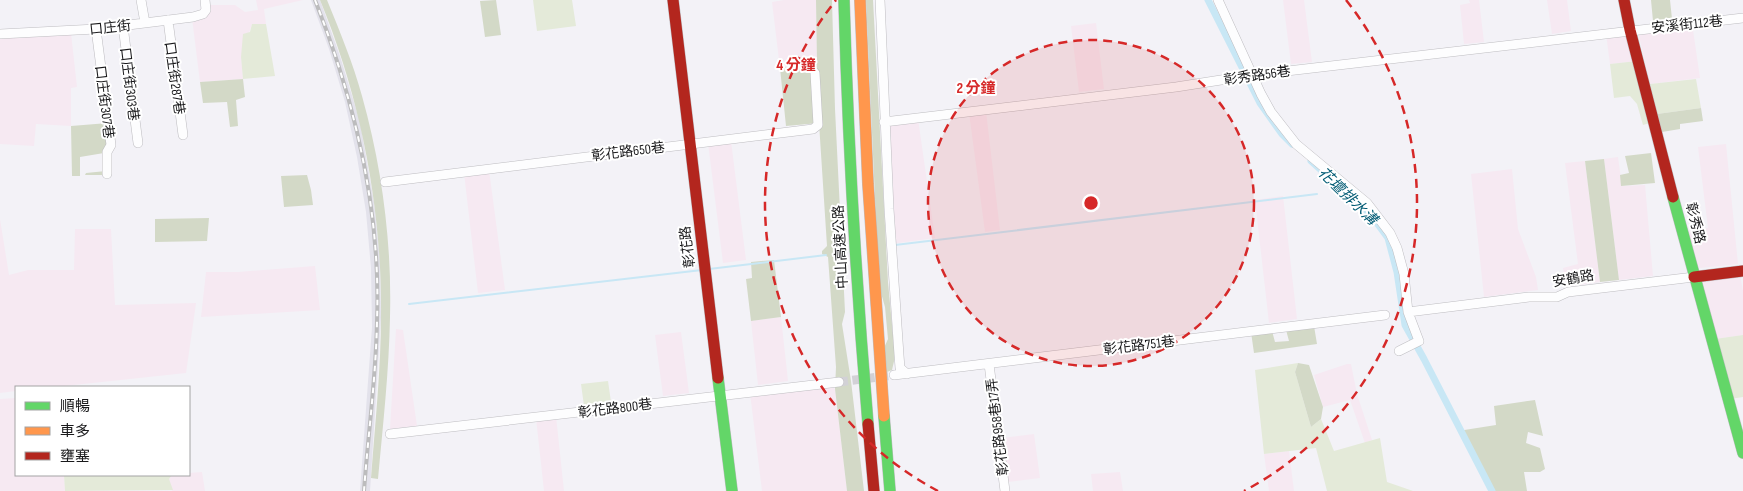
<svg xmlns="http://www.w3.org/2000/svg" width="1743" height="491" font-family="'Sofia Sans Condensed','Noto Sans TC',sans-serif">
<rect width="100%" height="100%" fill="#f3f2f7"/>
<path fill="#f6e9f2" d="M256,0H303L264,9L266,24H252L241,57L243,79L200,82L192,18L208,5H235L245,12L258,10Z
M784,0H816L817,64L780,68L772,2Z
M1283,0H1304L1312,62L1291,64Z
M1469,0H1479L1484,42L1464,44L1460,5L1470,3Z
M1547,0H1567L1571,31L1552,34Z
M1096,23L1104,89L1079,92L1071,26Z
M1692,23L1700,78L1650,84L1638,32Z
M1629,31L1637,61L1610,64L1606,34Z
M71,33L77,87L71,88V126L36,124L34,146L0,144V35Z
M986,111L1000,230L985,232L969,113Z
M918,119L935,238L891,244L886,124Z
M731,141L746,260L723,263L708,143Z
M1726,144L1738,264L1700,268L1698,267L1688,231L1708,228L1698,147Z
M1618,157L1622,186L1645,185L1653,276L1619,280L1604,159Z
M1585,161L1600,282L1566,287L1563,268L1578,264L1565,163Z
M1512,169L1518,229L1536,277L1538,290L1484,297L1471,174Z
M489,170L505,290L478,293L464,173Z
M1283,196L1297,319L1269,323L1255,200Z
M0,219L9,275L28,270H74L75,229H111L115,305L196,303L186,373L55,387H16V391L0,393Z
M315,266L320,310L201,317L206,272H238Z
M1740,274L1743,291V335L1715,339L1702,284L1704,281Z
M781,317L788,381L758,385L751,321Z
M396,329L403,330L417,426L390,429Z
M681,332L689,393L663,396L655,335Z
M1347,364H1351L1357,394L1372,440L1365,443L1350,400L1323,407L1314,375Z
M826,384L835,389L847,491H762L750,393Z
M16,398V475H64L65,491H0V399Z
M556,416L564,491H544L536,418Z
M1034,434L1040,478L1000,483L994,439Z
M1289,451L1294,491H1269L1264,454Z
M202,472L205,491H172L169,479L172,475H189V473Z
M1120,472L1123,491H1093L1091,474Z"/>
<path fill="#e3e2eb" d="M311,0H320L340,56L360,122L374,202L380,259L381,317L370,491H360L372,327L371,268L366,212L357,157L345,102L329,49Z"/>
<path fill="#e4ead9" d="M533,0H572L576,26L537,31Z
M252,24H266L275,76L243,79L241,57L243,34L250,32Z
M1637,61L1653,122L1643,125L1637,104L1630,96L1614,98L1610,64Z
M1696,79L1701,108L1657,114L1650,84Z
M1743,335V397L1730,399L1715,339Z
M1298,363L1295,372L1311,427L1321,419L1334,451L1380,438L1387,482L1413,491H1327L1316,448L1264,454L1255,370Z
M608,381L611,402L584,406L581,384Z
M64,475H172L169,479L173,490L65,491Z"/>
<path fill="#d3d9c7" d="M320,0H327C340,32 353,63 362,96C382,167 392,243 390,317C389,371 383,425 378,479L371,478C375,424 381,369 381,315C382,208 361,99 320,0Z
M496,0L501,35L485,37L480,1Z
M816,0H832L835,109L845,312L842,324L851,381L864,491H847L835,389L836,367L828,257L822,254V251L827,246L819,123L786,126L780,68L817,64Z
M866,0H873L888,282L895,357L892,370L887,372L884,348L888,339L885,307L879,286Z
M1651,0H1670L1672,19L1653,21Z
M243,79L245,97L236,100L238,126L230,127L227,102L203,103L200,82Z
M1701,108L1703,121L1680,124V129L1662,132L1657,114Z
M108,123L112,147V175H85L86,173L106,171L104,153L80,157V176H72L71,126Z
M1651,153L1655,183L1621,186L1620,175L1629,173L1625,156Z
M1604,159L1619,280L1600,282L1585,161Z
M307,175L311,190L313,205L284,207L281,176Z
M209,218L207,241L155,242V219Z
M774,260L781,317L751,321L746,279L752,278L751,262Z
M1314,326L1317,344L1254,353L1251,332L1272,331L1275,342L1289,341L1286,330Z
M1298,363L1309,365L1323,407L1321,419L1311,427L1295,372Z
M1535,400L1543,436L1528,432L1526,443L1540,448L1545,469L1540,472H1524L1527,491H1490L1458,431L1496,425L1494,406Z"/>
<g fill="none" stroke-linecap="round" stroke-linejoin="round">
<path stroke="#c8e7f5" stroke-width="2" d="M895,245L1317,194
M709,269L826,255
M409,304L702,270"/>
<path stroke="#c8e7f5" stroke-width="7" d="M1208,0L1260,103L1282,134L1292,144
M1311,161L1371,215L1388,238L1397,272L1405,325L1424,359L1492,491"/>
<path stroke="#d2d1d6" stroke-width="9" stroke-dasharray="9 4.5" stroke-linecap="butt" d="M839,382L894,375"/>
<g stroke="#bebdc1" stroke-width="10">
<path id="street" d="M141,0L145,23
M880,0L889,209L899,355L900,368L907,374
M1218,0L1261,94L1271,112L1296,144L1367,203L1390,233L1397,248L1404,274L1408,312L1419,341L1399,351
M168,20L183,135
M123,26L138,143
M96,29L111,145L107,152V174
M0,34L96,29L193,17L203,14L206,10L205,0
M884,122L1176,87L1253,75L1743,18
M385,182L813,129L818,125L815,73
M1408,312L1529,297H1557L1568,292L1694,277
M989,364L1005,491
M894,375L1385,315
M390,434L839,382"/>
</g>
<g stroke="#bebdc1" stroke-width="12">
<path id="fast" d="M844,0C848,142 856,283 868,424
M1673,197L1743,453
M718,378L732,491
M884,416L890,491"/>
</g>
<g stroke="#bebdc1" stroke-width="12">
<path id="slow" d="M860,0L868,184L884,416"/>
</g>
<g stroke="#bebdc1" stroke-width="12">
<path id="jam" d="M673,0L718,378
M1624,0L1630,30L1673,197
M1694,277L1743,271
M868,424L874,491"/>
</g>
<use href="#street" stroke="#fdfdfe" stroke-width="9"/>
<use href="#fast" stroke="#63d668" stroke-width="11"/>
<use href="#slow" stroke="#ff974d" stroke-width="11"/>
<use href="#jam" stroke="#b3261e" stroke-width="11"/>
<g stroke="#bcbcbd" stroke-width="4">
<path id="rail" d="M315,0C355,101 381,212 377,321C376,378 368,435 364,491"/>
</g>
<use href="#rail" stroke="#fff" stroke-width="2" stroke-dasharray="5.5" stroke-linecap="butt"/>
</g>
<circle cx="1091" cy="203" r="163" fill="#d62828" fill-opacity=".12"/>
<g fill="none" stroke="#d62828" stroke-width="2.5" stroke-dasharray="9 6">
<circle cx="1091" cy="203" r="163"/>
<path d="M938 491A326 326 0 0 1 836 0M1346 0A326 326 0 0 1 1244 491"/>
</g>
<g text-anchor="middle" stroke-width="4" stroke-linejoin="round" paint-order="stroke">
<g font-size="14" fill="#19191b" stroke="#fff">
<text transform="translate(1687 24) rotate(-6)" y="5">安溪街112巷</text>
<text transform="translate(110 27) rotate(-6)" y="5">口庄街</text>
<text transform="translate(1257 75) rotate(-8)" y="5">彰秀路56巷</text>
<text transform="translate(175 78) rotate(82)" y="5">口庄街287巷</text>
<text transform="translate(130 84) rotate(83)" y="5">口庄街303巷</text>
<text transform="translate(105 102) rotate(83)" y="5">口庄街307巷</text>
<text transform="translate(628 151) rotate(-7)" y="5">彰花路650巷</text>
<text transform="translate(1696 223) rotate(76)" y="5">彰秀路</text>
<text transform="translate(687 247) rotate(-97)" y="5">彰花路</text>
<text transform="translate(840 247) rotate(-93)" y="5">中山高速公路</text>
<text transform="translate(1573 278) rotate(-10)" y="5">安鶴路</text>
<text transform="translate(1139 345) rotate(-7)" y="5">彰花路751巷</text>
<text transform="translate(615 408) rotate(-7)" y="5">彰花路800巷</text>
<text transform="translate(997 427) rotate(-97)" y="5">彰花路958巷17弄</text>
</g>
<g font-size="15" font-style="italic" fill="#035c75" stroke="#fff">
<text transform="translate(1348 196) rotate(44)" y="5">花壇排水溝</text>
</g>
</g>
<circle cx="1091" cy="203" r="8" fill="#d62828" stroke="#fff" stroke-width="2.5"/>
<g font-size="15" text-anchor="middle" font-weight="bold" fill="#d62828" stroke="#fff" stroke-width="4" stroke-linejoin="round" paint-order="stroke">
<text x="796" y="70">4 分鐘</text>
<text x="976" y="93">2 分鐘</text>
</g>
<rect x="15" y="386" width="175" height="90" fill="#ffffff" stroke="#a3a3a4"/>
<rect x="25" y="402" width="25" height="8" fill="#63d668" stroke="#a3a3a4"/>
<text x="60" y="411" font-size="15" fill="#19191b">順暢</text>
<rect x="25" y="427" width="25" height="8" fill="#ff974d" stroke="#a3a3a4"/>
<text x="60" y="436" font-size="15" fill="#19191b">車多</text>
<rect x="25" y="452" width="25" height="8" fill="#b3261e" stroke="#a3a3a4"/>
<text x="60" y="461" font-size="15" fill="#19191b">壅塞</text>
</svg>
